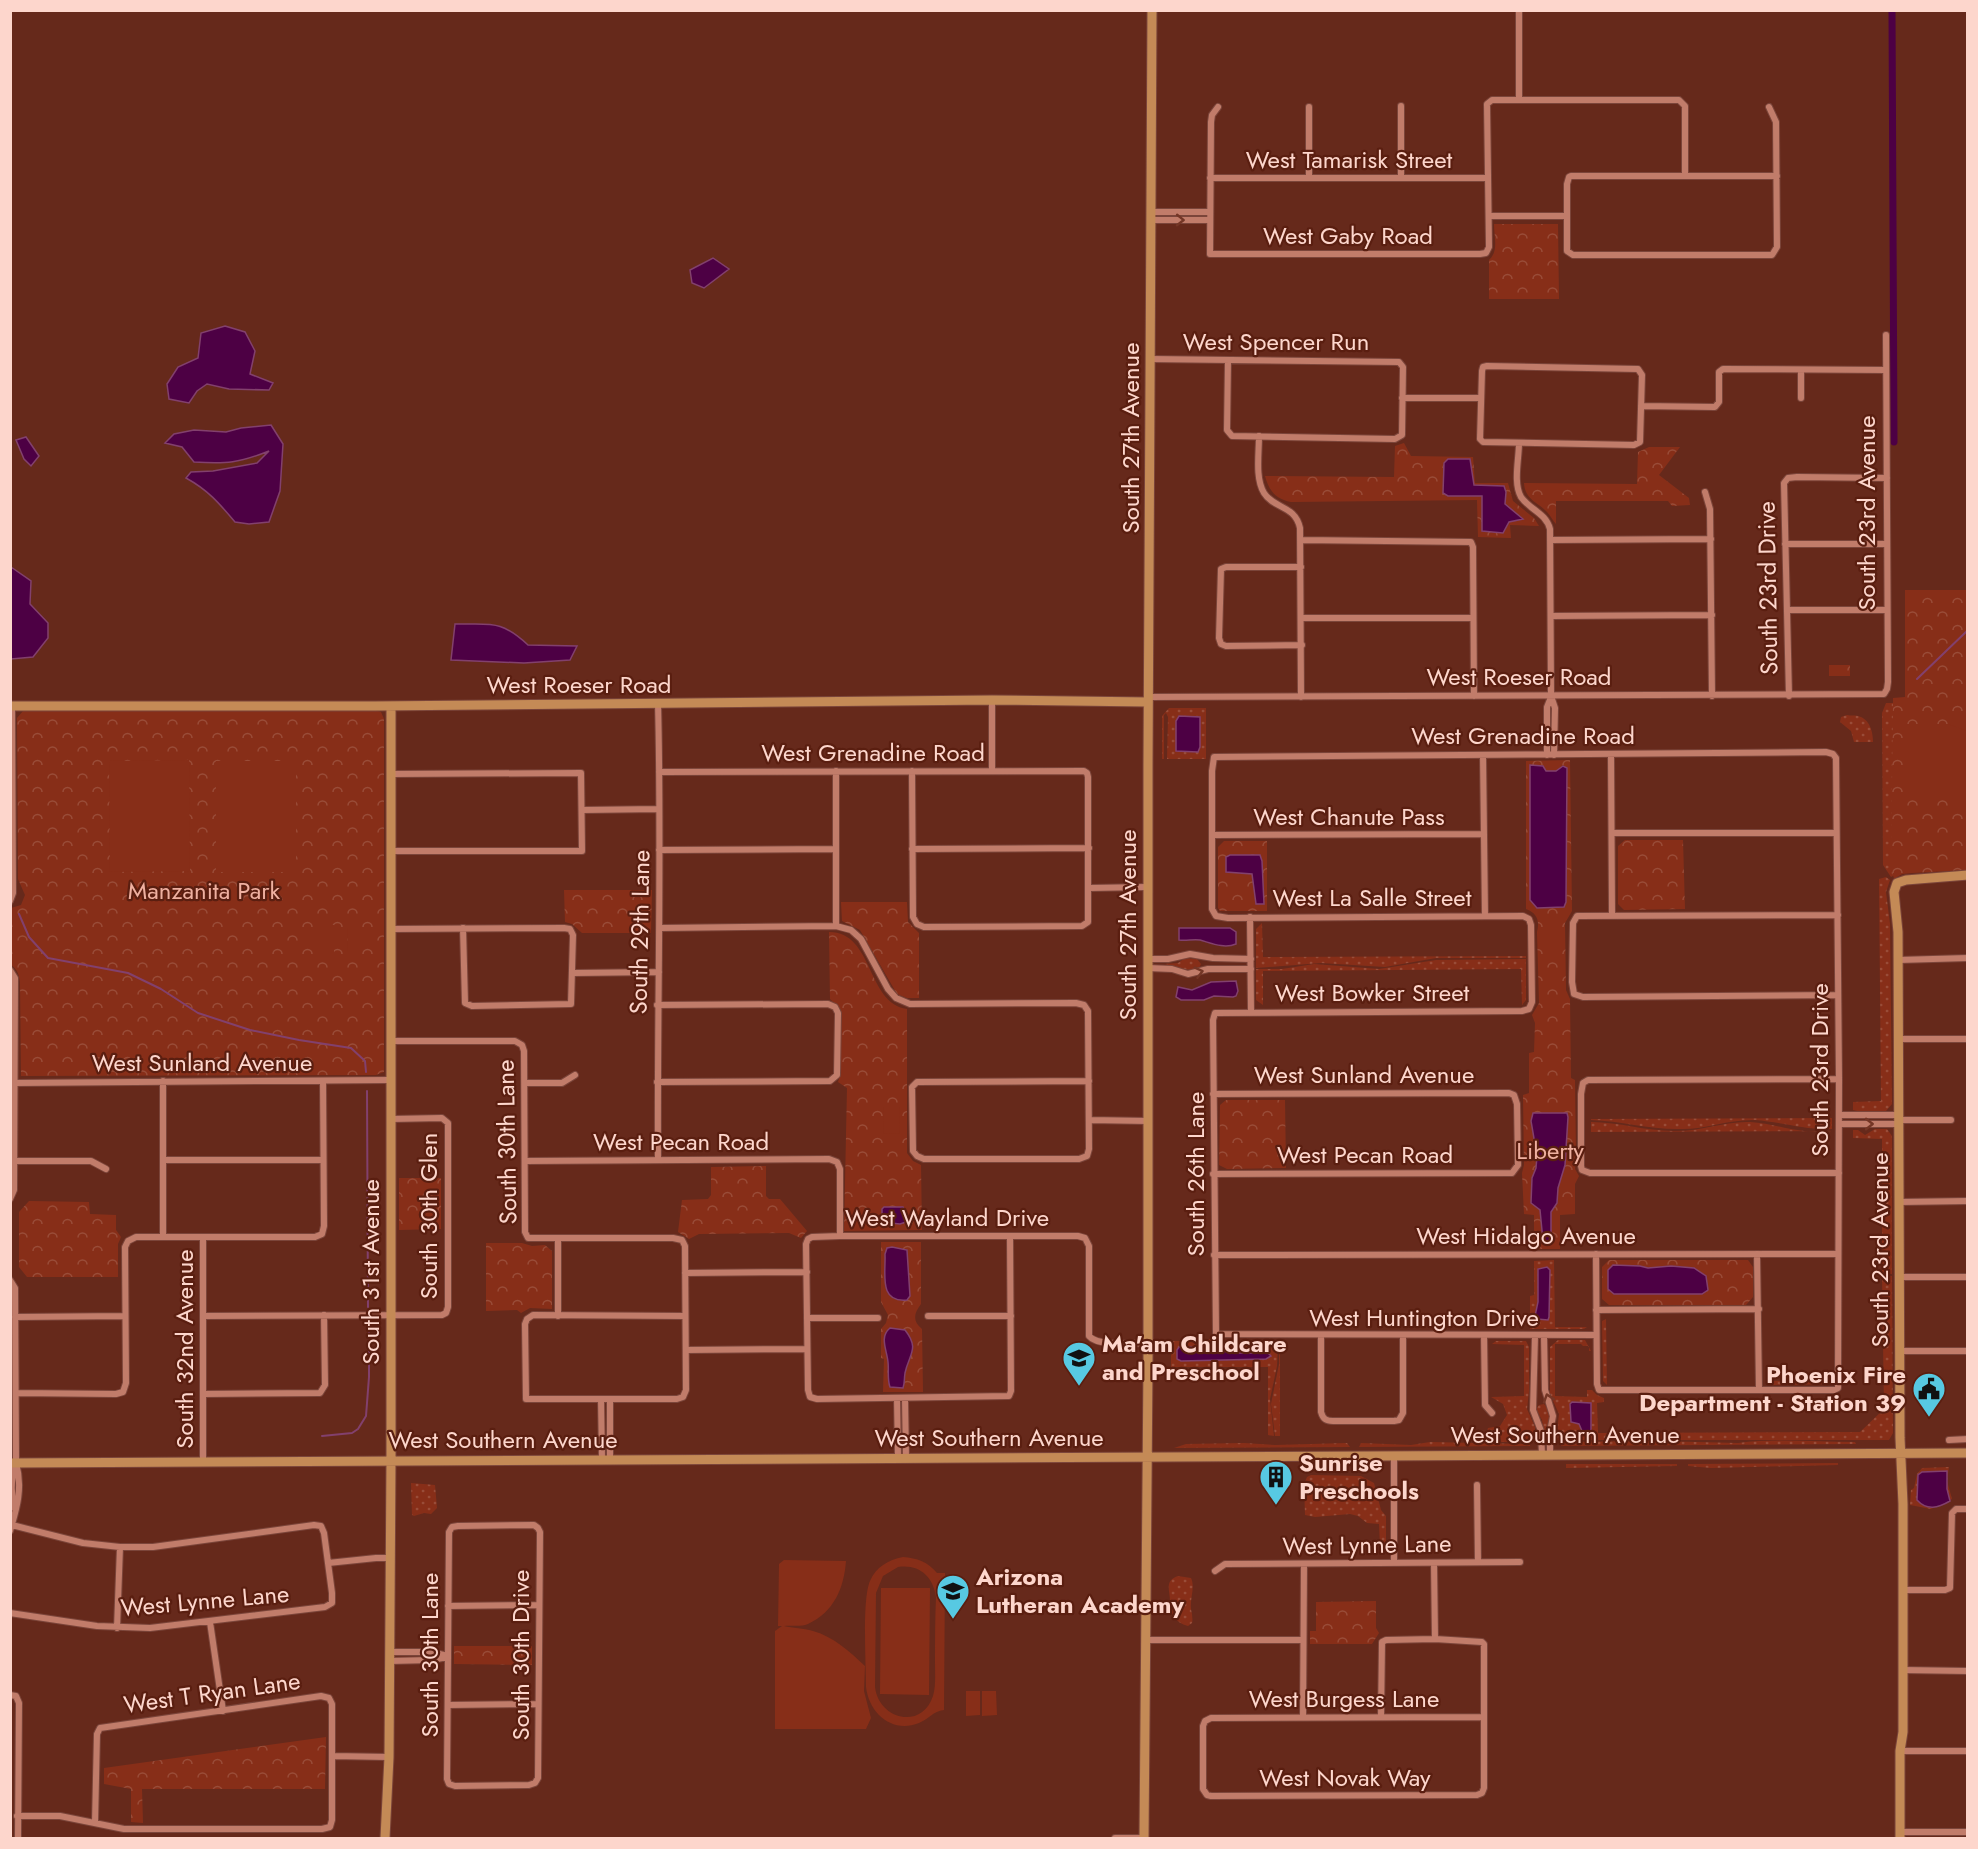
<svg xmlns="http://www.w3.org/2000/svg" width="1978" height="1849" font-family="Jost,sans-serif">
<defs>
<pattern id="grass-dots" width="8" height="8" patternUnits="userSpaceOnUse" patternTransform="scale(1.5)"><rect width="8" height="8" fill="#872e18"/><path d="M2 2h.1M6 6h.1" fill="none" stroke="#994c38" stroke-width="1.8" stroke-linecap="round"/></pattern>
<pattern id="park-crowns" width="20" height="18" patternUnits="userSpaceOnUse" patternTransform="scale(1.5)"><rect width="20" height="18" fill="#872e18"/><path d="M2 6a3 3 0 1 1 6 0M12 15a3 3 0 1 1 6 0" fill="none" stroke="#994c38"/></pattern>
</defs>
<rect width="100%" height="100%" fill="#66291b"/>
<path fill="url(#grass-dots)" d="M1886,703H1895V875L1891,877L1883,865L1882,713Z
M1169,708H1206V759H1167L1168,717L1166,713L1164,715V759H1162V716Z
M1847,715C1851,716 1854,715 1858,716C1870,719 1873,732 1873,742H1854L1851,731L1840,722L1841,717Z
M1886,877L1890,880L1886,892L1890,924L1892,1104L1886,1111H1857L1853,1110V1102L1881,1101L1879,879Z
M1262,923L1263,957L1526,956V958H1436L1385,967L1321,963L1256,968V929Z
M1185,958L1197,959L1201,964L1199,968C1188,972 1175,968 1165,964L1178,963Z
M1526,959V1000L1522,1005L1521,969L1263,971V1005L1256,1000V969H1282L1314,964L1379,969L1436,960Z
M1832,1118V1129C1804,1130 1782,1122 1755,1120C1730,1119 1707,1129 1682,1129C1651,1130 1622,1121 1591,1120V1119Z
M1591,1122C1619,1122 1645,1131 1673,1131C1699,1132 1724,1121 1750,1122C1769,1123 1786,1129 1804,1131C1813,1132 1823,1131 1832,1131L1591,1132Z
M1875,1129H1887L1892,1136V1274H1882V1139L1853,1138V1130H1858L1865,1135Z
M1554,1260L1555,1327H1587L1584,1329H1530V1296L1534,1295V1261Z
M1882,1275L1892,1276L1893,1433L1889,1440H1556L1559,1414L1550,1394V1347L1558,1340H1585L1591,1351H1589V1346H1583L1581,1344H1555V1396L1587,1397V1390H1592L1597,1395L1604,1398V1402L1597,1403L1598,1433L1860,1432L1884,1409Z
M1606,1319L1607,1385L1603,1381L1602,1321Z
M1211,1338L1221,1343L1274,1341V1345H1278L1277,1366L1270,1399L1274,1436L1268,1435V1367H1171V1341H1206Z
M1496,1341H1526L1529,1347V1391L1527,1409L1535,1427V1440L1530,1442H1501L1500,1435H1486L1488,1428L1500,1426L1507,1415L1503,1404L1491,1397L1524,1396V1345L1492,1344Z
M1279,1342H1280V1436H1275L1271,1404L1279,1364Z
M1833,1380L1829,1384L1772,1385L1767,1381Z
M1544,1404C1553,1413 1547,1425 1547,1437L1545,1439L1542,1420L1536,1409L1539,1405Z
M1654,1441L1738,1443C1777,1438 1816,1442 1855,1442L1856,1444L1561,1446V1442Z
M1430,1442L1530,1444V1446L1359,1447L1361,1443L1411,1445Z
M1244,1443L1275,1445L1347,1443L1350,1447L1174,1448L1186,1444Z
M1838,1463V1465L1711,1468L1688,1466V1464Z
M1566,1464H1677V1466L1566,1468Z
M1949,1467L1947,1481L1952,1499L1931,1509L1910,1505L1911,1490L1914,1488L1917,1474L1922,1468Z
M1311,1475L1361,1476L1374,1483L1381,1510L1386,1516V1544L1384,1546H1380L1379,1524L1367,1523L1358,1516L1350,1514L1315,1517L1305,1515L1304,1484L1307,1477Z
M411,1483L435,1485L437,1508L431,1514L424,1513L414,1516L412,1515Z
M1178,1576L1191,1578C1196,1589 1188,1601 1192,1614C1192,1617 1193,1620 1192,1623L1188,1626C1175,1623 1170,1613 1170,1601C1170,1590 1164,1581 1178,1576Z"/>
<path fill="url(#park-crowns)" d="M1494,224H1558L1559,299H1489V260C1499,251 1494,236 1494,224Z
M1404,443L1411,456L1473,457L1475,483H1508L1513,501L1534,518L1539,526L1510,525L1511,538L1478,537L1477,500L1291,502C1276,499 1269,491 1265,476L1394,477L1395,446Z
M1649,447H1680L1659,475L1689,498L1690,505L1672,506L1668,501H1556V524C1553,521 1551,516 1547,512C1538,502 1525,500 1524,483L1637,484L1638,452Z
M1905,590H1967V870L1912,873L1902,874L1894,879L1891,866L1893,698L1905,697Z
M1829,665H1850V676H1829Z
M375,710L381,712L384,719V1072L376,1075L21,1076L20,982C19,974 17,969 11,965V908L21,905L25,895L18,879L17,718L23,711Z
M1570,760L1572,911L1565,923L1566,990L1570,999L1571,1078L1575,1080L1576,1157L1575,1169L1579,1176L1575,1184V1214L1560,1215V1249H1534V1215L1524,1214L1522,1173L1524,1165L1523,1095L1529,1093V1053L1534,1052L1535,1023L1532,1015L1539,1003L1537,932C1540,921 1537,913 1526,909V761Z
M1625,840H1683L1685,909L1624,910L1618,904V846Z
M1224,841H1267V911H1220L1218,908V847Z
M564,890H652L651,933H582L572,924L565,922Z
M841,902H907L908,922L919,933V998H907L897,994L860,930L842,921Z
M829,932C874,932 866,1003 907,1009V1153L913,1161L921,1165L922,1230L844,1231L847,1088L838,1082L841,1072V1010L830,999Z
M1226,1100H1285L1286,1168L1227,1169L1219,1165L1220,1105Z
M766,1166V1196L769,1199H780L807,1231L801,1238L789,1233L699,1234L689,1239L678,1232L682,1200L708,1199L711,1195V1167Z
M399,1178H441V1229L399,1230Z
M29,1201L89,1202L90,1214L116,1215V1230L121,1237L118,1244V1277H27L19,1267V1212Z
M881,1242H921V1304C914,1313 912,1321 922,1329L923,1392H883L884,1359L881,1358V1329L886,1323L888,1315L881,1302Z
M486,1243H522L532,1246L545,1245L552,1251V1309L530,1308L521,1313L517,1310L486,1311Z
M1609,1260H1748L1753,1267V1297L1746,1305H1609L1602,1299V1267Z
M1376,1601V1628L1379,1633L1372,1644H1310V1631H1316V1602Z
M454,1646H532V1665L454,1664Z
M326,1737L325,1789H142L143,1823L131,1822V1789L104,1784V1768Z"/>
<path fill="#872e18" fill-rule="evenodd" d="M1906,724H1948L1967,731V799H1910L1906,795Z
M189,760L190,871L110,872L109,761Z
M216,761H296V872H216Z
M317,925H334V954H317Z
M1543,926H1561V954H1543Z
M347,928H362V952H348Z
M883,1107H899L900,1133L884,1134Z
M903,1557C917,1558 928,1562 937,1573H945L944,1710C933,1711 929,1719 919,1723C892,1734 869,1713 866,1687C866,1664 862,1599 870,1581C876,1567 888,1560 903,1557ZM898,1567C919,1564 933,1576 936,1597C935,1619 935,1641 935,1663C935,1674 936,1686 933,1696C922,1730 879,1720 875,1687L876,1593L883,1576Z
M784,1560L846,1561C844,1588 834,1612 808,1624C801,1627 791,1625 784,1626C793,1628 803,1628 813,1631C834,1637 849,1651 865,1666L864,1691L871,1718L866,1729H775V1631L782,1626H778L779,1564Z
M881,1588H930L929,1695L880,1694Z
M966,1691H980V1715L966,1716Z
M982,1691H996L997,1715L982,1716Z"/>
<path fill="#4d0044" stroke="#82406d" stroke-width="1.5" d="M713,258L729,269L704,288L692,283L690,270Z
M225,326L245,332L255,351L250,374L273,383L269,390L229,389L207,384L197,391L189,403L169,399L167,384L178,367L198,358L201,333Z
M271,425L283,444L280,491L269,522L249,524L235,522C219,503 208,490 186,478L191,472L213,471L257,463L269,451C239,463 227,464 194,462L182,447L165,443L174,434L194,430L226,432L241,428Z
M26,437L39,456L31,466L24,459L16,440Z
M1448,459H1470L1474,485L1504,486L1506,492L1505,504L1523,519L1509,522L1503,533L1482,531V496H1448L1443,493L1444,463Z
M11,567L31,581L30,604L48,623V638L33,657L11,659Z
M455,624C491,625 500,619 528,645L577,646L570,660L524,663L451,660Z
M1179,716L1200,717V747L1198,752L1176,751V721Z
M1530,765L1543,766L1546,771H1556L1563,766L1567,768L1566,902L1564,907L1537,908L1530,900Z
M1230,855H1260L1262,861L1264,904H1256L1252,874L1226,872V857Z
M1179,928H1230L1236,932V944C1224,949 1211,943 1200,940C1193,939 1186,941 1179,940Z
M1236,981L1238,991L1236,996L1233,997L1214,996L1204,1000H1181L1176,997L1178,987L1192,990L1211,982Z
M1533,1113H1567L1568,1117L1565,1165L1558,1188L1557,1203L1551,1212V1239L1548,1241H1543L1540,1210L1531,1203L1532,1178L1536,1168L1537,1156L1531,1121Z
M884,1207H903L907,1215L906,1222L900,1224L882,1222V1209Z
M892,1247L907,1250L910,1296L907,1300C878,1303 886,1273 885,1254L887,1248Z
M1613,1265L1640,1266L1648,1268L1671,1266L1694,1268L1706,1276L1708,1290L1702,1294H1614L1608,1289V1270Z
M1547,1267L1550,1270L1549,1317L1548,1320L1537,1319L1535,1316L1538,1302V1269Z
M890,1328L905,1330C920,1349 909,1354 905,1373C904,1379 905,1382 903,1388L890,1387C887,1379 889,1370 888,1362C887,1350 879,1337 890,1328Z
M1179,1347H1202L1233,1353H1268L1271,1356L1266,1359L1181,1361L1177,1359V1350Z
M1572,1402L1591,1403V1431H1582L1579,1424L1571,1422L1570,1404Z
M1947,1471V1489L1950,1501C1938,1508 1927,1511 1917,1500L1918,1475L1922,1472Z"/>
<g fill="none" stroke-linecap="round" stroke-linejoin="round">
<path stroke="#82406d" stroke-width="2" d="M1917,679L1968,630
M19,914L29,937L48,958L128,973L161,989L198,1013L250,1030L299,1040L351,1048L365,1061L366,1072
M367,1091L368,1307
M322,1436L352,1433L358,1429L366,1416L369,1377V1322"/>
<path stroke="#4d0044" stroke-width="7" d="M1892,10L1894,442"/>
<g stroke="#7b453a" stroke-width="8">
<path id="street" d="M1519,10V100
M1401,106V178
M1218,107L1212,115L1211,122L1210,254H1480L1486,253L1489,247L1487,104L1492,100H1679L1685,106V176
M1769,107L1776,122L1777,247L1772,255H1573L1567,251V184L1569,177L1571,176H1777
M1210,178H1488
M1309,178V107
M1151,212H1210
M1489,216H1567
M1151,220H1210
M1150,359L1399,362L1403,367L1402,435L1395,439L1232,436L1227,430L1228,360
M1487,366L1638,369L1642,375L1640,442L1634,445L1483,442L1480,439L1482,371L1483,367Z
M1801,370V398
M1402,398H1481
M1641,406L1715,407L1719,402V372L1723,369L1886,370
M1259,436C1259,454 1255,478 1264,493C1274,509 1295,505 1300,528L1301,697
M1519,443C1519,459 1513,483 1521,497C1530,510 1546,513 1550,529L1551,696L1555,708L1554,755
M1705,492L1710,509L1712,696
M1301,540L1471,542L1473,547L1474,696
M1550,540L1711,539
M1785,544H1887
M1301,567H1226L1221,569L1219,638L1221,644L1226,646L1302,645
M1787,610H1887
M1551,616L1712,615
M1301,618H1473
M1789,696L1784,483L1788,478L1797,477L1887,478
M1148,697L1884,694L1887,689L1888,682L1886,335
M992,700V771
M1611,754L1612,915
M1483,755L1485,916
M1547,755V707L1551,697
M836,771V926
M659,772L1084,771L1087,773L1088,777V922L1082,926L924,927L917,924L913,917L912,771
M582,810L659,809
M1612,833H1836
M1213,835L1484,834
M912,849L1089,848
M659,850L835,849
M391,851H582L581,773L391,774
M1089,888L1147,887
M10,901L13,893L12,706
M1838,915L1577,916L1573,923L1572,982L1574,994L1583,997L1838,995
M1250,917L1251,1012
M660,928L836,926L851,930L861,939L888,989L896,998L910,1004L1076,1003L1084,1005L1088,1011L1089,1149L1087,1156L1079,1159H924L917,1156L913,1151L912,1087L917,1082L1089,1081
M391,929L564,928L570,929L573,935L571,1004L472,1006L465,1003L463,928
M1147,959H1168L1190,954L1213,958L1251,959
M1898,960L1968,958
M1148,968L1172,969L1188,974L1208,969H1251
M10,970L15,978L14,1190L10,1199
M573,973L659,972
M657,1005L828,1004L835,1007L838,1013L837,1075L830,1081L657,1082
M1898,1039H1968
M391,1041H515L522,1045L524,1051L525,1232L528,1238H673L682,1240L685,1246L686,1390L683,1397L677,1399H526L525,1324L527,1319L533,1315L685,1316
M163,1081V1237
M14,1083L390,1080
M525,1083H562L575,1075
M1213,1094L1509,1093L1514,1095L1517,1104L1518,1165L1512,1173L1213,1174
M1839,1115H1899
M1089,1120L1149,1121
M1899,1120H1951
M1839,1124H1899
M163,1160H323
M658,1160C657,1008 662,856 658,703
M14,1161H91L106,1169
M525,1161L829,1159L837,1162L840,1169V1236
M1839,1173H1590L1582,1170L1581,1166V1094L1583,1083L1588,1080L1839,1079
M1899,1202L1968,1201
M1010,1236L1011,1391L1009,1396L817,1399L810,1397L808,1390L806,1244L808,1239L812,1237L840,1236H1078L1085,1238L1089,1246V1336C1098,1347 1134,1343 1148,1343
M203,1237V1461
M558,1239V1316
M1596,1254L1597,1384L1599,1390H1834L1838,1388L1839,1079L1836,758L1833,754L1826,752L1214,757L1212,771V909L1216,916L1228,918L1523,916L1529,919L1531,925L1532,1002L1529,1009L1522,1011L1215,1013L1213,1020L1216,1334L1596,1335
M1757,1254L1759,1390
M1214,1255L1838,1254
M685,1273L807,1272
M1900,1277H1968
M10,1280L15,1288L16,1463C23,1487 17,1508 10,1531
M1596,1310L1759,1309
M203,1316L442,1315L446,1313L448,1307V1123L442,1118L391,1119
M928,1316H1011
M15,1317L125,1316
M807,1318H878
M1484,1335L1485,1405L1492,1413
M1321,1336V1412C1323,1419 1326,1421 1333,1421H1394L1399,1420L1403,1413V1335
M1535,1336L1533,1410L1541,1431L1542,1455
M1544,1336L1545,1390L1553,1416L1550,1432V1455
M686,1350L807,1349
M1900,1351H1968
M16,1393L116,1394L123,1392L126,1383L125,1247L128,1241L136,1237H315L322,1234L324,1226L323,1081
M203,1394L320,1393L325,1385L324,1315
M897,1398L898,1458
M905,1398L906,1458
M601,1399L602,1459
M610,1399V1459
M1949,1440L1968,1439
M1394,1456V1563
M1477,1485L1478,1562
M15,1509C10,1493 11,1478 16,1463
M534,1525L538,1528L540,1532L538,1778L535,1783L529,1785L455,1786L449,1784L447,1779L449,1532L452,1527L458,1526Z
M328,1563L376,1558H390
M1434,1563L1435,1639
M1215,1571L1225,1564L1520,1562
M1902,1590H1945L1950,1588L1952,1513L1956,1509H1968
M448,1606L539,1605
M10,1613L97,1626L150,1628L325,1607L332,1603V1593L324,1533L321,1526L314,1525L153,1547H120L83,1543L12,1525
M210,1622L223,1711
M117,1628L120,1547
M1145,1640H1303
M389,1652H431L448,1656
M389,1661L431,1660L448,1657
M1902,1670L1968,1671
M10,1695L16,1696L19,1703L18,1838
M448,1705L538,1704
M1303,1717L1304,1564
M1381,1717L1382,1642L1386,1640L1435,1639L1482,1642L1484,1644V1788L1482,1793L1477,1795L1211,1796L1207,1795L1203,1789V1726L1205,1721L1211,1718L1484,1717
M1900,1751H1968
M332,1756L389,1757
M17,1816H60L124,1829H322L330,1827L332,1820V1704L329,1698L321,1696L100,1728L97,1734L95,1823
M1900,1832H1968
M1115,1838H1144"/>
</g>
<g stroke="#7b453a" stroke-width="11">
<path id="secondary" d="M10,706H375L992,700L1148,702
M10,1463L1968,1453
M385,1838L389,1757L391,1460V706
M1144,1838L1148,1366V765L1152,10
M1900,1838V1751L1903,1732V1504L1900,1438L1898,932L1894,892L1897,883L1906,880L1968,875"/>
</g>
<use href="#street" stroke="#c17c6a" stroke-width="6"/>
<use href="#secondary" stroke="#c48a56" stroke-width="9"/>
</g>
<defs><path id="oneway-chevron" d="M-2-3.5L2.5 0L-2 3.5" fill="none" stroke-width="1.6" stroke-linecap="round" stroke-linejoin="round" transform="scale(1.5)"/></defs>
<g stroke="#743626">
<use href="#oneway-chevron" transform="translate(1180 220) rotate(1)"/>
<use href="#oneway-chevron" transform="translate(1199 972) rotate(-15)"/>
<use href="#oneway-chevron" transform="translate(1869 1124)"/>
<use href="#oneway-chevron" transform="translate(1548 1398) rotate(-108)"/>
</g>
<defs>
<g id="school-pin" transform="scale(1.725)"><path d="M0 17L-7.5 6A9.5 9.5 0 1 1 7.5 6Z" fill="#57c9e2" stroke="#5a1e10"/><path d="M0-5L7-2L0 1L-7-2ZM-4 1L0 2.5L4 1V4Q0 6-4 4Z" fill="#111"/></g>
<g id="civic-pin" transform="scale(1.725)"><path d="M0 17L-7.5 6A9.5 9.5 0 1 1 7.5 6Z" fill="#57c9e2" stroke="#5a1e10"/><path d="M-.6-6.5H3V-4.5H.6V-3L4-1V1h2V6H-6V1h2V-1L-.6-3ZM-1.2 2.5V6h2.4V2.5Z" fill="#111"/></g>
<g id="building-pin" transform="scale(1.725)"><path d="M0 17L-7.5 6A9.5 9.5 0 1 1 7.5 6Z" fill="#57c9e2" stroke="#5a1e10"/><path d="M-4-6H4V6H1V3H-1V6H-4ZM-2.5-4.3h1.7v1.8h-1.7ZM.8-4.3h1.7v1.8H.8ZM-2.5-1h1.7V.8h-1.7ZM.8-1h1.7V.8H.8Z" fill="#111"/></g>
</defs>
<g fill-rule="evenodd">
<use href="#school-pin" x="1079" y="1358"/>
<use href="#civic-pin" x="1929" y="1389"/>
<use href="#building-pin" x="1276" y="1477"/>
<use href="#school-pin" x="953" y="1591"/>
</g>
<g text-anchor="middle" stroke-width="4.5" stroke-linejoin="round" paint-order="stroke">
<g font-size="24" fill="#fdd6cc" stroke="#5a1e10">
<text x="1349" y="168">West Tamarisk Street</text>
<text x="1348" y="244">West Gaby Road</text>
<text x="1276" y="350">West Spencer Run</text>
<text transform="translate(1131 438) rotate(-90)" y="8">South 27th Avenue</text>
<text transform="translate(1867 513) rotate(-90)" y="8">South 23rd Avenue</text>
<text transform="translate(1768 588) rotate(-91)" y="8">South 23rd Drive</text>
<text x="1519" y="685">West Roeser Road</text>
<text x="579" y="693">West Roeser Road</text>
<text x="1523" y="744">West Grenadine Road</text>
<text x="873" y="761">West Grenadine Road</text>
<text x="1349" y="825">West Chanute Pass</text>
<text x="1372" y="906">West La Salle Street</text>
<text transform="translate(1128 925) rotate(-90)" y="8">South 27th Avenue</text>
<text transform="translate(640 932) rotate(-89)" y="8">South 29th Lane</text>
<text x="1372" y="1001">West Bowker Street</text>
<text x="202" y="1071">West Sunland Avenue</text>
<text transform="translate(1820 1070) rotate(-90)" y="8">South 23rd Drive</text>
<text x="1364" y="1083">West Sunland Avenue</text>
<text transform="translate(507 1142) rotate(-91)" y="8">South 30th Lane</text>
<text x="681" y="1150">West Pecan Road</text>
<text x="1365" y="1163">West Pecan Road</text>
<text transform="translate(1196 1174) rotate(-90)" y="8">South 26th Lane</text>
<text transform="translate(429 1216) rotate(-90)" y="8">South 30th Glen</text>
<text x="947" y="1226">West Wayland Drive</text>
<text x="1526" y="1244">West Hidalgo Avenue</text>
<text transform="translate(1880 1250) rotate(-90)" y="8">South 23rd Avenue</text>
<text transform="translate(371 1272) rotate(-90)" y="8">South 31st Avenue</text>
<text x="1424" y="1326">West Huntington Drive</text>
<text transform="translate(185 1349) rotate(-90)" y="8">South 32nd Avenue</text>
<text x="1565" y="1443">West Southern Avenue</text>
<text x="989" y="1446">West Southern Avenue</text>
<text x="503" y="1448">West Southern Avenue</text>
<text transform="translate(1367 1545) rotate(-1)" y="8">West Lynne Lane</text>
<text transform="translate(205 1601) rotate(-5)" y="8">West Lynne Lane</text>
<text transform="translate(430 1655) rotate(-90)" y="8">South 30th Lane</text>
<text transform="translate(521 1655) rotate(-90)" y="8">South 30th Drive</text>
<text transform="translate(212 1693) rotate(-8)" y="8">West T Ryan Lane</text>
<text x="1344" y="1707">West Burgess Lane</text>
<text x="1345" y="1786">West Novak Way</text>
</g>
<g font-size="24" fill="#efb0a0" stroke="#5a1e10">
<text x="204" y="899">Manzanita Park</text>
<text x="1550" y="1159">Liberty</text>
</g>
<g font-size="24" font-weight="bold" fill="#fdd6cc" stroke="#5a1e10" text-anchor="start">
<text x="1102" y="1352">Ma'am Childcare<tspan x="1102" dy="28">and Preschool</tspan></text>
<text x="1906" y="1383" text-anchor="end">Phoenix Fire<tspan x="1906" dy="28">Department - Station 39</tspan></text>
<text x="1299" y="1471">Sunrise<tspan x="1299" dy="28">Preschools</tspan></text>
<text x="976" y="1585">Arizona<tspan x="976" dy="28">Lutheran Academy</tspan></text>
</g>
</g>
<rect width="1978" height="1849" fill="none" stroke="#fdd6cc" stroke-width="24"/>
</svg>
